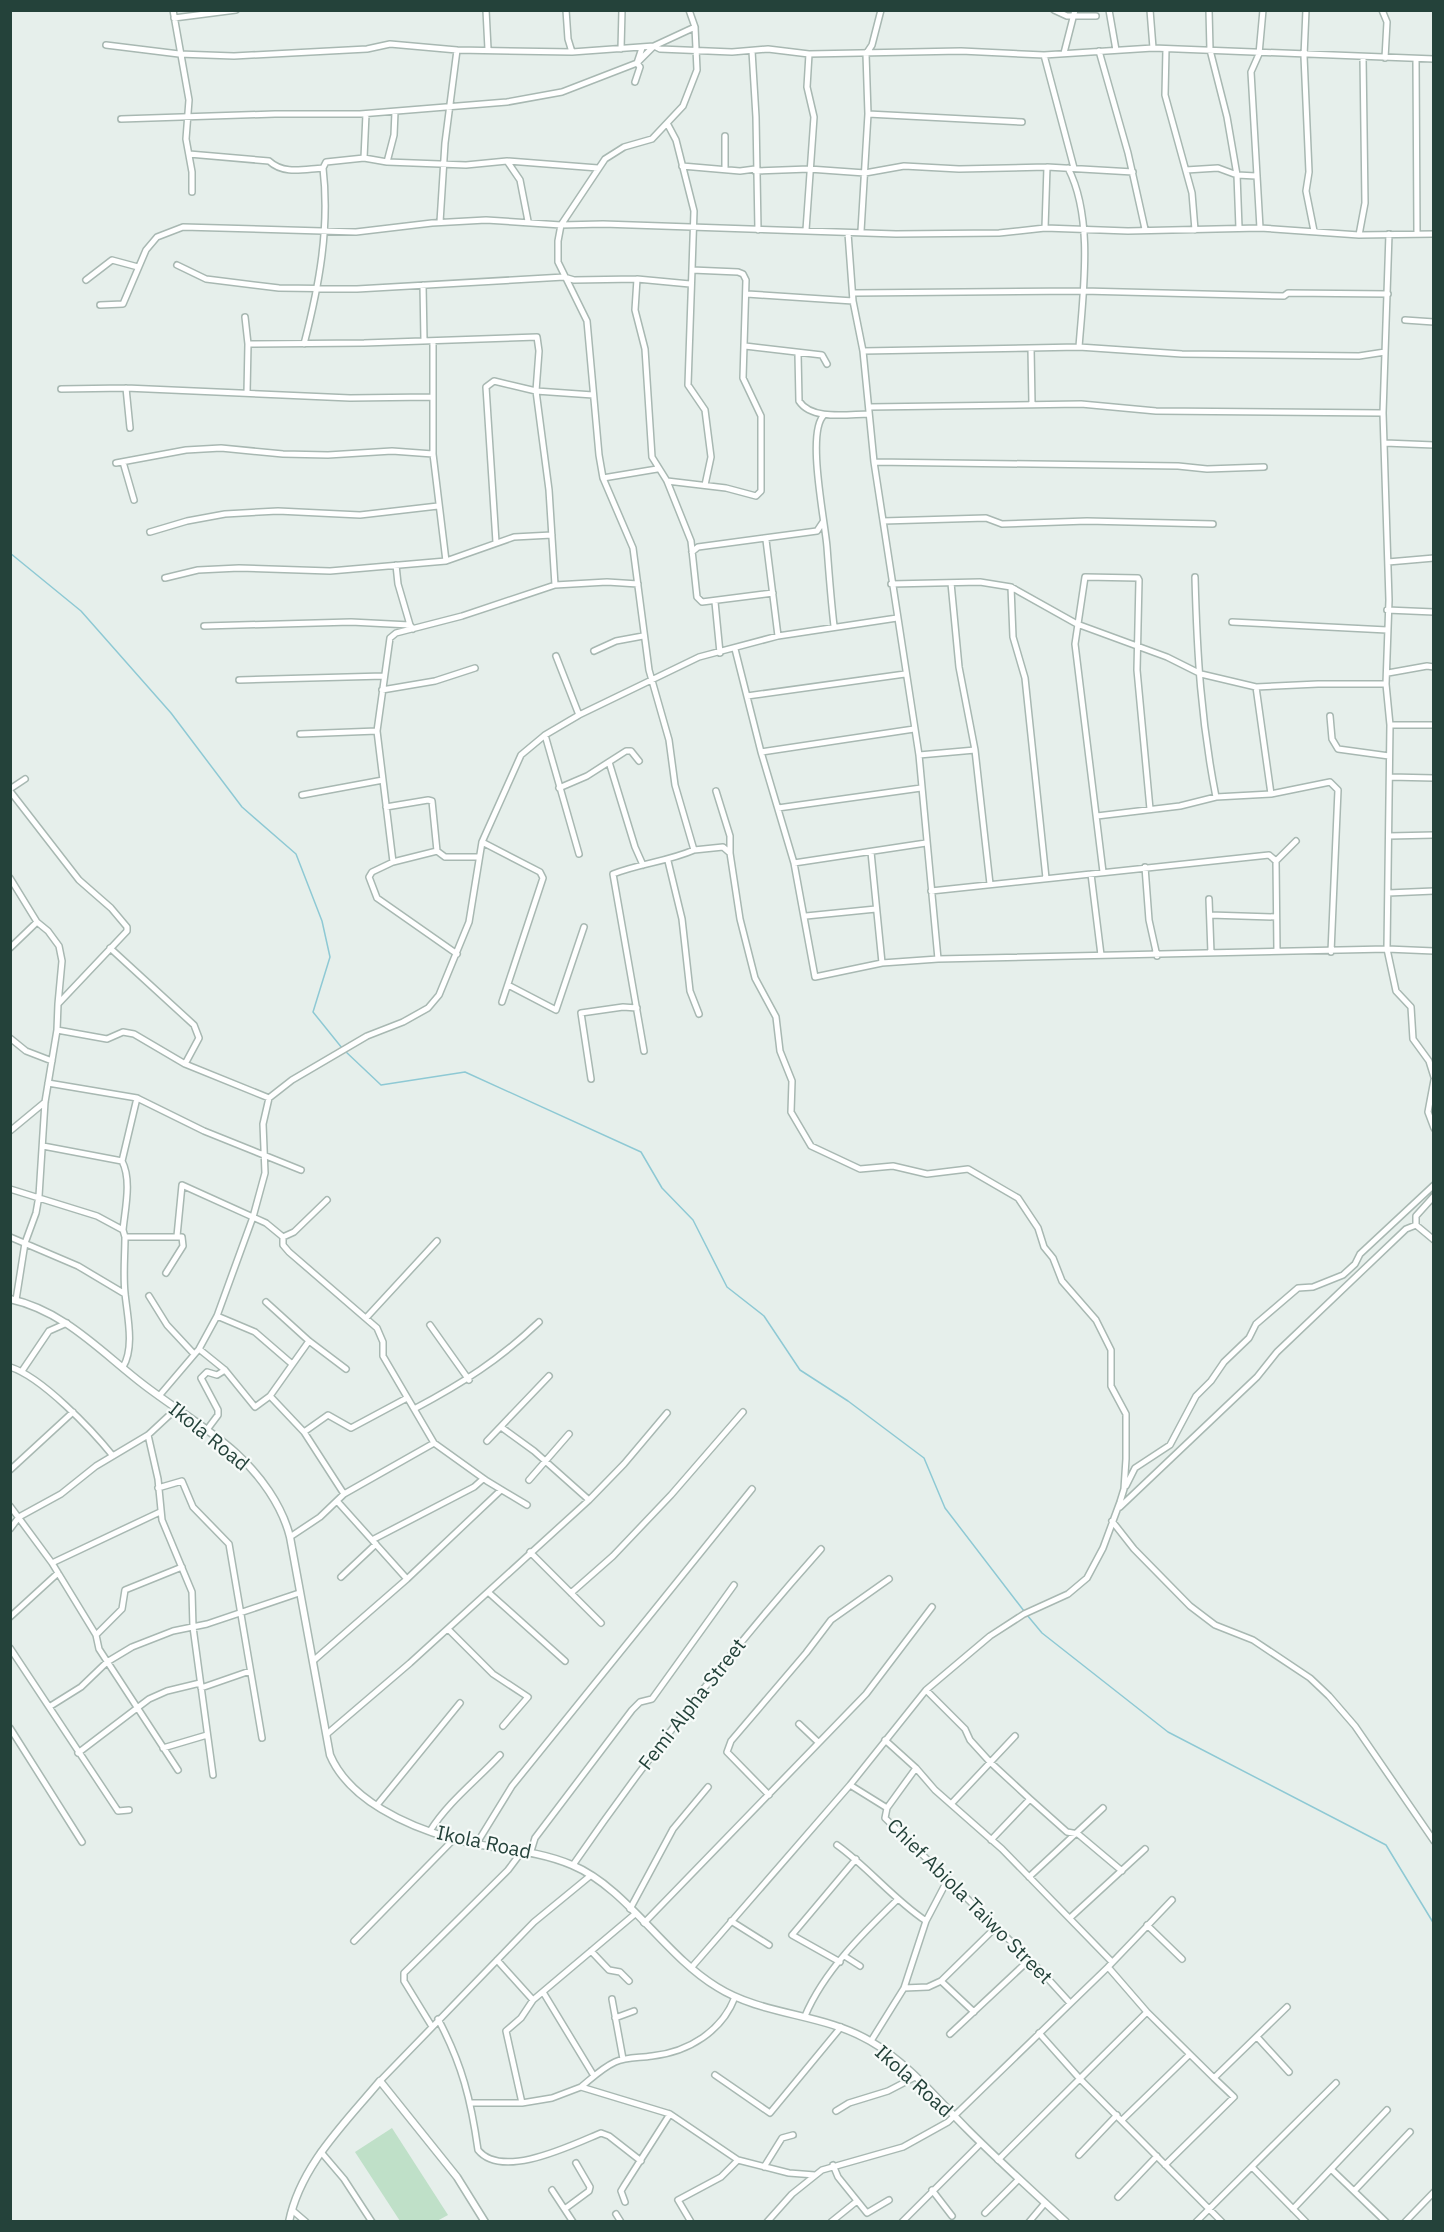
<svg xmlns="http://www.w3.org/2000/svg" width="1444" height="2232" font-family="'IBM Plex Sans',sans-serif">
<rect width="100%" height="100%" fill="#e6efeb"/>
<path fill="#bfe0c8" d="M392,2128L448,2215L437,2221H400L355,2152Z"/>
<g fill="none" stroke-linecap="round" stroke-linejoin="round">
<path stroke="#8ec9d4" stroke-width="1.5" d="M10,553L81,611L171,713L242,807L296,854L322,921L330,957L313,1012L342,1048
M345,1051L381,1085L465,1072L641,1152L662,1188L693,1220L727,1287L764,1316L800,1370L848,1401L924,1458L945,1508L1024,1611
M1027,1615L1042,1633L1168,1732L1386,1845L1434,1924"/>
<g stroke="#a8b8b2" stroke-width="8">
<path id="minor" d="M173,10L189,100L186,139L192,172V192
M486,10L488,49
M566,10L568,39L572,52
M689,10L695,27L697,70L683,106L652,139L624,147L605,159L561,225L558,241V262L587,321L599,455L603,478L633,548L649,670L669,740L675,785L694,850L723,847L730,853L740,919L755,978L776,1017L780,1051L792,1081L791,1112L811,1146L860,1169L893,1166L927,1174L968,1169L1018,1198L1038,1228L1044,1247L1053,1258L1062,1281L1096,1320L1111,1350V1386L1126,1414V1459L1124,1489L1120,1502L1103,1548L1087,1578L1068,1594L1024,1614L990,1636L926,1690L850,1785L691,1968
M1054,10L1067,16H1096
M1109,10L1116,50
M1150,10L1153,48
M1209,10L1210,50L1227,117L1237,175L1239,228
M1306,10L1304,56L1309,172L1306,191L1314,231
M1382,10L1387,22L1385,58
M174,18L236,10
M106,45L179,54L234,56L367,49L390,44L457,50L572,52L654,46L660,49L732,52L768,49L809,54L961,51L1044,55L1153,48L1434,59
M621,49L622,10
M1166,49L1165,95L1192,193L1195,230
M752,51L756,117L758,230
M1099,51L1128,153L1145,229
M1064,53L1075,10
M1044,55L1074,168
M1416,60L1417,233
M635,82L640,67L637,63L642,48
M395,112L394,135L387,162L466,165L507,161L520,180L528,221
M868,114L1022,122
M121,119L275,114H360L507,102L562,92L637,63L654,46L695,27
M668,125L676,140L694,211L688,385L705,410L711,457L705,485
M725,136V169
M189,154L269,161C284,175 304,169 323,168L326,162L364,158L387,162
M364,158L366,114
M507,161L598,168
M682,166L740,171L755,169
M1068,168C1094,218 1083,293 1079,347
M1186,170L1218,168L1237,175L1256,176
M755,171L809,169L865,173L904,166L959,169L1047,167L1133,172
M440,222L445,143L457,50
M1045,228L1047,167
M1260,228L1251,72L1259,54L1263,10
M806,230L814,117L807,87L809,54
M861,231L868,114L866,54L872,45L881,10
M848,233L853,301L863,351L874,462L919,755L938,959
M1389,234L1383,413L1389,600L1386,684L1390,725L1387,949L1396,991L1411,1007L1413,1039L1429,1061L1434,1077
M1359,235L1365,203L1363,57
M177,265L206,279L279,288L357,289L564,277L574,280L637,279L690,284
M637,279L635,310L645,349L652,457L667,481L691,541L697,597L702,602L773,593
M86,280L112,260L138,267
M423,285L424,340
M854,293L1083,291L1284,296L1288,293L1388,294
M747,294L853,301
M100,305L123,304L146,250L157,237L183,227L356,232L432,223L486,220L561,225L603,224L896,234L999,233L1045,228L1128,231L1260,228L1359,235L1434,234
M245,317L248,344
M1405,320L1434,322
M433,341V454L446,561
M304,344C319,286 330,228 323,168
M745,346L822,355L827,364
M1031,348L1032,404
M863,351L1079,347L1182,354L1359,356L1385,352
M798,354L799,401C812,421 849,414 869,414
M126,388L130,428
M61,389L126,388L350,398L431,397
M247,393L248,344L364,343L537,337L539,351L536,391L549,490L555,585
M869,407L1081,404L1156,411L1383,413
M824,415C806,432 825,521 827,547C829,574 831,600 834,626
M1385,443L1434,445
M123,462L134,500
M874,462L1178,466L1207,469L1264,467
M116,463L186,450L221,448L283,454L328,455L392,451L433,454
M603,478L657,469
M667,481L726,488L756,496L761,491V416L743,378L746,280L743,274L738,272L692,270
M883,521L986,518L1002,524L1087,521L1213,524
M150,532L187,521L225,514L278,511L360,515L438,506
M766,540L778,636
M496,542L486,387L494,381L536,391L593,395
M692,552L698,547L817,531L823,522
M1388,562L1434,558
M396,565L398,584L410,625
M1195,577C1197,654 1201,721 1216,797
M165,578L198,570L239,568L330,571L446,561L514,537L552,535
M951,583L959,667L975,750L990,884
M891,584L980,582L1011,587L1077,624L1167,657L1201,674L1256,687L1318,684H1386
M1011,587L1013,637L1025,678L1046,878
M715,602L720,653
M1387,610L1434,612
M1232,622L1387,630
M204,626L351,622L410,625L413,629
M735,649L761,752L794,863L815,977L882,963L938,959L1387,949L1434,951
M594,651L616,641L643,636
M556,656L579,715
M1388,673L1427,666L1434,667
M239,680L384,676
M1256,687L1271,794
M382,690L435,681L475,668
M747,696L905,674
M1330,716L1332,739L1338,749L1389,756
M1390,725H1434
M300,734L377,731
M545,735L579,854
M761,752L914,729
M919,755L975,750
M609,762L635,847L643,865
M1390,777L1434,778
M559,788L587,776L626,751H631L639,761
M10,789L25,779
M10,791L79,880L111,908L127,927V931L58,1004L57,1030L45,1102L39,1196L36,1213L25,1243L16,1300
M716,791L730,836V853
M302,795L383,780
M386,807L428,800L432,801L437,851
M778,808L921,788
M1097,816L1180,806L1216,797L1271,794L1330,782L1338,790L1331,952
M1389,836L1434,835
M482,842L540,872L543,878L502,1002
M871,852L882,963
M668,861L682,919L690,991L699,1014
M1276,861L1296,841
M393,862L437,851L445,857H477
M794,863L926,843
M1145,867L1149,920L1157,956
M1103,872L1075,644L1085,577L1138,578L1139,580L1137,670L1150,809
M1091,874L1101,955
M10,878L37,922L48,931L59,946L62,961L58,1004
M931,891L1269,855L1276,861L1277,951
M1388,893L1434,891
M1209,899L1211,953
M1210,915L1276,917
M806,916L876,909
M10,948L37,922
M110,948L194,1025L199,1038L185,1064
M457,954L377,898L369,877L372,872L393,862L377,731L390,638L396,633L462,616L555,585L607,582L638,584
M508,985L556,1010L584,927
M57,1030L107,1039L123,1032L134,1034L185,1064L269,1098
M10,1038L26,1051L52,1061
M644,1051L613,874C641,863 666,862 694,850
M591,1079L581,1013L623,1007L637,1008
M1434,1080L1428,1112L1434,1128
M48,1083L137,1098L204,1131L301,1170
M10,1131L45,1102
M43,1146L122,1161
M10,1189L97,1216L123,1230L125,1237C125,1255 123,1275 125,1293C127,1315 135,1347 123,1367
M1416,1225V1216L1434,1196
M123,1230C125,1209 132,1180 122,1161L137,1098
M177,1236L182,1185L266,1223L283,1237V1245L289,1252L377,1328L383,1342V1356L434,1443L487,1481L527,1505
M10,1237L78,1266L125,1294
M125,1237H182L183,1246L166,1273
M283,1237L294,1232L327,1200
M149,1296L167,1325L194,1354
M266,1302L309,1341L346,1369
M217,1316L255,1332L292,1364
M366,1318L437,1241
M430,1325L469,1380
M199,1349L225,1370L255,1407L270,1396L309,1341
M10,1367C42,1377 92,1430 113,1456
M22,1371L49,1331L67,1323
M159,1396L199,1349L217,1316L253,1217L265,1173L263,1124L269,1098L292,1080L367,1036L403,1022L428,1008L439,995L469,922L482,842L521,755L545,735L579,715L699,657L778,636L897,618
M270,1396L304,1432L344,1494
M414,1409C463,1383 499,1360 539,1322
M501,1427L534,1451L589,1500
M206,1431L218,1415V1410L201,1378L207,1372L217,1375L225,1370
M304,1432L328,1415L351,1428L407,1398
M148,1435L158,1479L162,1520L192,1592L193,1627L213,1775
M487,1441L549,1376
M10,1470L73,1412
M529,1480L569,1434
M1126,1486L1135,1468L1170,1445L1196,1396L1211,1381L1224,1362L1249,1338L1256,1324L1298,1288L1313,1287L1343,1275L1355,1264L1360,1254L1434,1185
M158,1488L182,1481L193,1507L229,1544L262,1738
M337,1501L407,1579
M10,1506L52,1563L96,1635L99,1649L178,1770
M1120,1507L1257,1377L1277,1352L1406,1229L1416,1225L1434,1240
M1112,1521L1134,1549L1190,1606L1215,1625L1253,1640L1310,1678L1329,1696L1355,1726L1434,1841
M10,1529L19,1517L61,1494L96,1466L148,1435L176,1409
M290,1537L320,1517L344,1494L434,1443
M372,1540L474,1487L483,1479
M530,1552L601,1623
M52,1563L160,1512
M341,1577L376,1544
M488,1592L565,1661
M571,1593L613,1556L671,1495L743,1412
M10,1617L58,1573
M448,1629L493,1674L528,1697L503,1726
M96,1635L122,1609L125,1590L182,1567
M10,1648L118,1811L129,1810
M313,1661L407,1579L501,1490
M201,1688L250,1671
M926,1690L965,1729L970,1740L990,1762L1030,1799L1067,1832L1078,1834L1122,1871
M49,1707L81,1687L107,1662L132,1647L173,1631L207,1624L299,1593
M799,1724L818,1742
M10,1728L82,1842
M327,1734L410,1663L589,1500L624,1464L667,1413
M885,1740L916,1768L935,1790L1002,1849L1112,1962
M163,1748L207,1735
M78,1753L149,1699L167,1691L200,1683
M916,1768L887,1808L885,1818L1040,1970L1070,2003
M850,1785L887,1808
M769,1795L727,1752L731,1741L806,1653L831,1620L889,1579
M952,1803L1015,1736
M377,1805L460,1703
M430,1831C449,1801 476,1781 500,1755
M991,1840L1030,1799
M477,1843L512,1786L752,1489
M837,1845C869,1868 893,1899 926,1921
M531,1851L535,1838L632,1710L640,1702L652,1699L734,1585
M573,1865C649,1755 732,1649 821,1549
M1029,1877L1103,1808
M630,1909L673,1829L708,1787
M1071,1917L1145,1849
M731,1921L769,1945
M644,1923L866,1694L932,1607
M1147,1925L1182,1959
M354,1941L454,1839
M591,1951L609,1970L620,1972L629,1981
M846,1957L860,1966
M497,1960L533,2000
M840,1962L792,1935L856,1859
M1108,1967L1147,2012L1214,2078L1287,2007
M941,1981L974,2012
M904,1988L928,1987L941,1981L996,1927
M543,1992L594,2076
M612,1999L623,2059
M805,2016C824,1971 863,1933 897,1900
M615,2018L634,2011
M438,2019C462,2064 471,2100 478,2150C502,2180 572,2145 601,2133L609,2136L641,2161
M431,2025L404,1981V1973L508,1870L523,1850
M1039,2033L1080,2079L1222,2222
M950,2034L1029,1960
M1258,2038L1289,2072
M871,2041L904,1988L926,1921L948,1879
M715,2075L770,2113L841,2027
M380,2081L534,1922L590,1876
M581,2087C592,2078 602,2068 615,2062C626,2057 640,2058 652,2056C689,2052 722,2031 735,1997
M471,2103H522L552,2098L581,2087L670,2114L738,2160
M522,2103L506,2031L521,2018L533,2000L635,1914
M836,2111L849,2103L888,2091L915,2077
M1122,2120L1189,2055
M321,2152L344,2179L372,2222
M1079,2155L1117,2115
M998,2160L1147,2012
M833,2165L838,2177L867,2213L889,2200
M1165,2165L1234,2097L1214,2078
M764,2167L782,2138L793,2135
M1253,2168L1306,2222
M1332,2170L1386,2222
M552,2190L573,2222
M932,2190L952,2216
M1354,2191L1410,2132
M1118,2197L1157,2156
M625,2202L621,2191L624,2186L670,2114
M566,2208L589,2191L590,2187L576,2163
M1293,2209L1387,2110
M292,2210L306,2222
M985,2213L1019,2179
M616,2214L621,2222
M691,2222L678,2200L721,2177L738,2160L789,2173L815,2175
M767,2222L792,2194L822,2170L903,2147L948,2122L1108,1967L1172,1900
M831,2222L857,2201
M902,2222L981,2143
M1029,2222L1045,2203
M1196,2222L1336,2083
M1405,2222L1434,2192"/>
</g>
<g stroke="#a8b8b2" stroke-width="9">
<path id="tertiary" d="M10,1299C65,1311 102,1353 144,1385C174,1408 208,1428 236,1453C260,1475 282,1505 290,1537L330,1755C349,1800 407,1826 453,1839C493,1850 532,1848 572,1865C627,1888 665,1956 717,1987C763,2016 823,2013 870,2041C907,2062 937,2099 967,2129C999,2161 1032,2191 1066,2222
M289,2222C300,2166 345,2123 380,2081L457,2177L485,2222"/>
</g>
<use href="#minor" stroke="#fff" stroke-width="5"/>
<use href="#tertiary" stroke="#fff" stroke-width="6"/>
</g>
<g text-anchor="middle" stroke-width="4.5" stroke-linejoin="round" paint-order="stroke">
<g font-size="20" fill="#24423a" stroke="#f7fbf9">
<text transform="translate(209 1436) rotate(39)" y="7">Ikola Road</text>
<text transform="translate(692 1704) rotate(-52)" y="7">Femi Alpha Street</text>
<text transform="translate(484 1842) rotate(12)" y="7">Ikola Road</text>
<text transform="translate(970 1901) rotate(45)" y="7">Chief Abiola Taiwo Street</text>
<text transform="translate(914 2081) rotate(42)" y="7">Ikola Road</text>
</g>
</g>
<rect width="1444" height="2232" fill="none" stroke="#24423a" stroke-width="24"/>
</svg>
